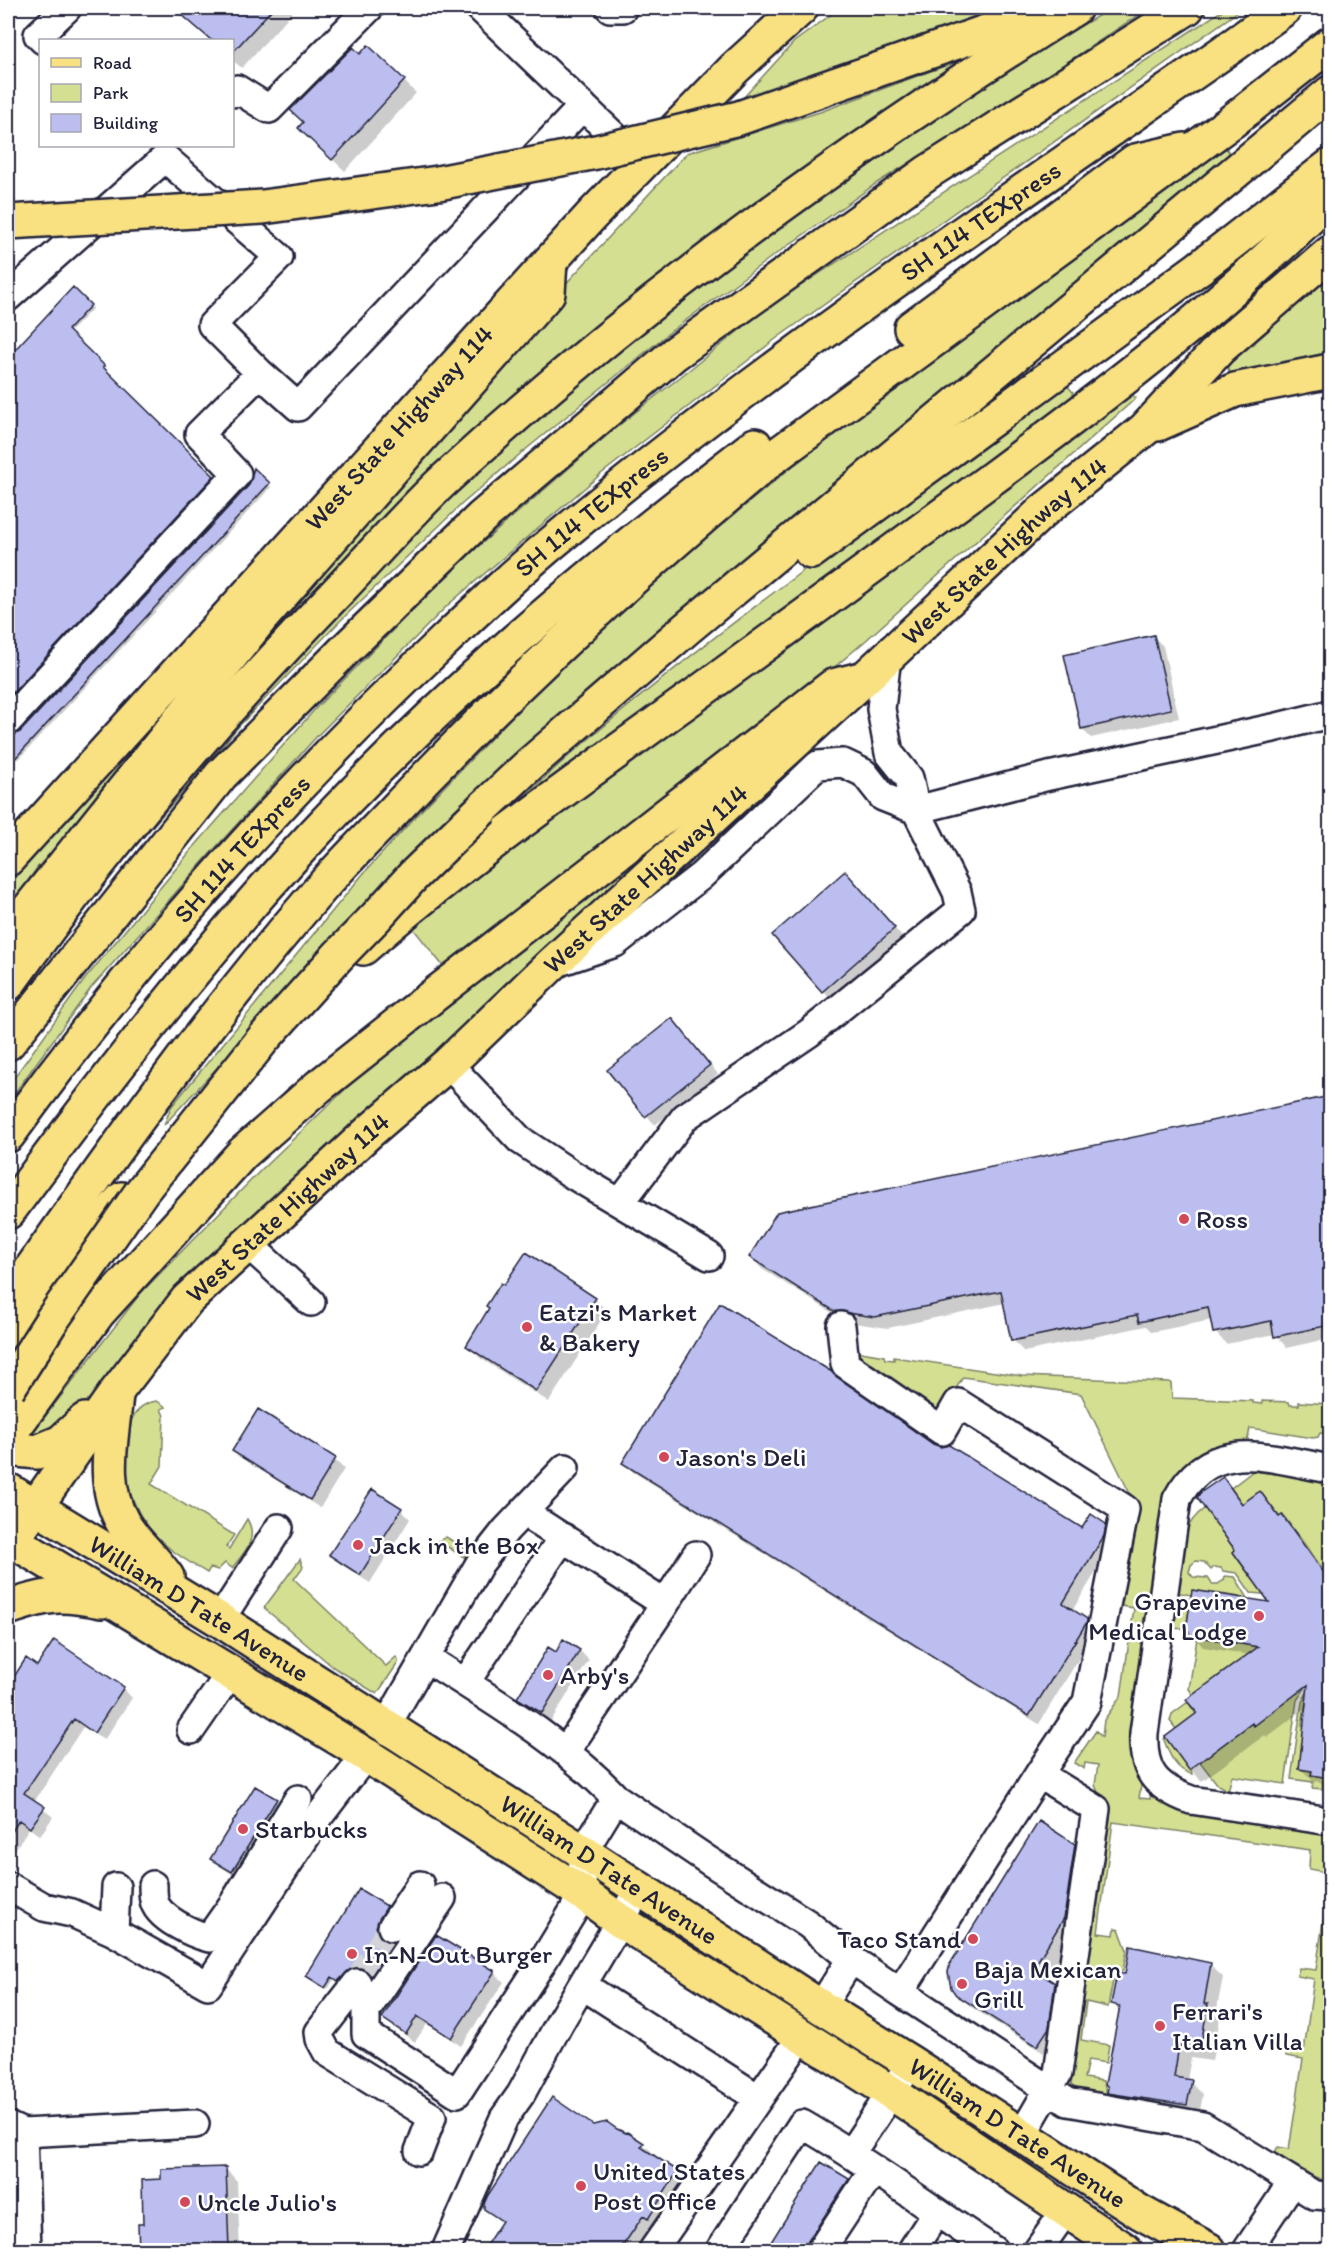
<svg xmlns="http://www.w3.org/2000/svg" width="1338" height="2258" font-family="Itim,sans-serif">
<rect width="100%" height="100%" fill="#fff"/>
<filter id="ink" filterUnits="userSpaceOnUse"><feTurbulence type="fractalNoise" baseFrequency=".0167" numOctaves="2"/><feDisplacementMap in="SourceGraphic" scale="12" xChannelSelector="R" yChannelSelector="G"/><feConvolveMatrix kernelMatrix="1 2 1 2 8 2 1 2 1" color-interpolation-filters="sRGB"/></filter>
<g filter="url(#ink)">
<path fill="#d4df92" stroke="#7b8066" stroke-width="1.5" d="M840,8H998L849,64L743,98L794,42Z
M1111,8H1149L1001,106L877,183L766,261L670,332L519,455L462,504L340,621L240,725L53,942L157,805L442,499L695,287L996,77Z
M1226,8H1234L1236,13L777,338L601,474L449,604L319,734L208,856L91,988L8,1102V1086L85,979L193,848L316,708L459,563L618,426L774,303Z
M993,48L404,501L327,576L273,635L268,626L521,332L687,153L820,112Z
M1226,148L1231,155L692,600L557,716L426,839L297,977L239,1044L164,1125L171,1107L363,874L417,815L556,671L689,552L812,450Z
M1330,272V352L1230,374L1227,366Z
M1066,384L1077,397L490,827C519,801 548,774 578,748C732,617 900,499 1066,384Z
M1130,393L1136,398L864,642L770,722L583,866L443,966L408,922Z
M174,693L179,699L87,813L37,868L8,909V876L12,869Z
M631,860L636,866L101,1389L41,1438L33,1432L140,1294L262,1169L380,1056Z
M861,1352L884,1356L885,1359L894,1360V1357L1022,1376L1169,1382L1171,1383L1172,1398L1253,1401V1403L1262,1404V1401L1289,1402L1290,1405H1299V1402L1330,1404V1439L1329,1434L1320,1433L1318,1437L1313,1438L1250,1428L1247,1444C1207,1446 1184,1454 1167,1493L1148,1610C1142,1617 1142,1630 1144,1638L1130,1737L1133,1759L1142,1780L1139,1798L1150,1799L1151,1790L1330,1831V2183L1313,2176L1274,2153L1278,2147L1289,2149L1303,2059L1286,2056L1287,2049L1304,2051L1314,1979L1297,1976L1299,1968L1316,1970L1330,1873L1309,1869L1310,1850L1113,1822L1098,1933L1114,1935L1115,1928L1119,1929L1127,1950L1123,1971L1115,1970L1108,2007L1086,2002L1081,2040L1109,2045L1106,2063L1088,2060L1084,2078L1103,2081L1107,2093L1105,2095C1093,2092 1081,2094 1071,2085L1077,2044L1072,2042L1101,1799L1095,1785L1098,1765L1085,1763L1084,1769L1074,1763L1096,1731L1102,1737L1104,1720L1121,1696L1134,1608L1121,1606L1136,1506L1081,1394L963,1377L939,1416L855,1362L857,1354Z
M157,1401L166,1407L161,1409L164,1416L162,1466L151,1484L234,1535L226,1547L229,1549L247,1519C259,1539 244,1553 232,1568L225,1563L218,1570L210,1568L207,1573C182,1558 158,1544 142,1518C135,1507 133,1494 123,1486C123,1460 121,1404 157,1401Z
M1253,1471L1330,1481V1532L1325,1560L1329,1561L1326,1576L1322,1575L1295,1538L1298,1536L1283,1515L1279,1517L1260,1491L1242,1504L1231,1488Z
M1205,1508L1235,1550L1233,1552L1247,1572L1266,1592L1262,1594L1251,1593L1237,1573L1223,1571L1221,1568L1214,1567L1211,1570L1204,1562L1196,1561L1191,1565L1189,1572L1193,1577L1208,1578L1212,1584H1218L1224,1580L1225,1576L1235,1577L1248,1598L1193,1590L1191,1595L1175,1592C1180,1561 1177,1528 1205,1508Z
M446,1537L465,1549V1558L438,1541Z
M300,1559L303,1567L294,1579L386,1666L396,1657L398,1659V1663L377,1694L333,1667L264,1608Z
M1174,1597L1191,1599L1186,1629L1171,1628Z
M1198,1632C1221,1642 1241,1645 1265,1642L1217,1677L1218,1680L1195,1697L1189,1689Z
M1301,1687L1305,1688L1297,1700L1285,1784L1232,1776L1228,1791L1218,1785L1200,1762L1252,1723L1254,1726Z
M1309,1689V1700H1306L1302,1725H1305L1299,1769L1312,1771L1311,1775L1324,1777L1322,1789L1312,1788L1313,1782L1291,1779L1302,1702Z
M1188,1702L1196,1714L1176,1729L1170,1721L1172,1714Z
M1165,1737L1191,1769L1192,1774C1176,1771 1169,1754 1164,1740Z"/>
<path fill="#0003" d="M175,8H296L242,68L232,60V40H212Z
M360,56L404,81L416,93L345,171L312,140Z
M73,290L93,308L69,333L106,369L104,370L215,479L8,703V359Z
M255,471L271,487L18,760L8,750V738L14,737L21,733L250,485Z
M1154,637L1163,646L1179,718L1091,738L1082,729Z
M854,882L903,938L832,1000L774,935Z
M672,1020L718,1074L655,1125L609,1071Z
M1330,1097V1338L1287,1348L1275,1334L1226,1344L1215,1332L1212,1320L1152,1332L1146,1326L1024,1352L1013,1340L1005,1303L888,1328L847,1322L762,1269L751,1257L778,1213Z
M595,1299L607,1311L549,1402L480,1358L468,1345Z
M259,1411L335,1460L344,1469L320,1508L243,1459L234,1450Z
M932,1445L1083,1530L1105,1525L1115,1534L1112,1546L1072,1611L1086,1620L1096,1629L1095,1632L1039,1724L633,1472L624,1463Z
M1223,1479L1244,1504L1260,1492L1281,1517L1295,1529L1325,1570L1330,1541V1788L1325,1787L1320,1782L1313,1781L1300,1768L1307,1707L1267,1737L1265,1735L1202,1781L1190,1769L1199,1714L1250,1655L1203,1647L1188,1630L1272,1604L1237,1550Z
M373,1491L401,1510L410,1519L370,1583L340,1564L331,1555Z
M55,1642L123,1688L132,1698L104,1740L83,1727L34,1802L53,1817L40,1836L29,1828L11,1856L8,1853V1689L27,1660L38,1668Z
M563,1642L580,1651L589,1660L551,1721L528,1706L519,1697L556,1654Z
M276,1801L285,1810L241,1880L221,1867L212,1858Z
M1074,1845L1087,1858L1076,1930L1047,1979L1067,1996L1050,2057L971,2007L958,1994Z
M386,1907L388,1910L378,1930L380,1937L383,1941L395,1946L374,1977L363,1969L354,1970L342,1983L335,1978L328,1989L310,1978Z
M436,1937L494,1972L504,1982L461,2046L427,2024L415,2042L393,2027L383,2018Z
M1210,1965L1223,1977L1216,2014L1220,2018L1212,2061L1191,2058L1187,2080L1203,2094L1199,2117L1121,2104L1108,2092L1120,2011L1113,2003L1126,1976Z
M593,2127L643,2144L689,2185L640,2250H485L502,2223L486,2208Z
M225,2168L237,2181L240,2250H141L140,2226H145L163,2180Z
M848,2180L857,2189L817,2250H775L771,2246Z"/>
<path fill="#bbbeef" stroke="#22223b" stroke-width="1.5" d="M174,8H273L232,53V40H211Z
M368,45L405,80L332,160L298,128L303,122L290,110L353,47L360,54Z
M73,287L91,305L68,330L105,366L103,367L214,476L8,698V357Z
M254,468L270,483L8,766V736L20,732L249,485Z
M1154,635L1171,709L1081,729L1064,655Z
M845,871L895,928L822,992L772,935Z
M672,1018L710,1065L645,1117L607,1070Z
M1330,1096V1325L1274,1337L1271,1321L1213,1333L1208,1307L1139,1322L1137,1315L1011,1341L1001,1291L875,1317L834,1311L749,1257L777,1212Z
M526,1252L596,1298L536,1391L466,1346L489,1308L486,1306L501,1283L504,1285Z
M720,1303L832,1372L933,1444L941,1447L949,1445L1082,1528L1091,1514L1106,1524L1104,1536L1063,1603L1087,1619V1622L1029,1716L622,1463Z
M258,1409L336,1458L310,1500L232,1451Z
M1223,1477L1242,1504L1260,1491L1279,1517L1282,1515L1330,1581V1778L1311,1775L1312,1771L1299,1769L1308,1685L1254,1726L1252,1723L1189,1770L1165,1737L1197,1713L1186,1700L1258,1647L1189,1635V1631L1186,1630L1192,1590L1269,1602L1233,1552L1235,1550L1197,1498L1200,1493Z
M372,1489L402,1508L360,1575L329,1555Z
M563,1639L580,1650L542,1713L517,1698L548,1647L556,1652Z
M54,1640L124,1687L94,1733L74,1719L24,1793L45,1807L30,1828L19,1820L8,1838V1686L26,1658L37,1666Z
M255,1786L277,1799L232,1872L210,1859Z
M1039,1821L1075,1844L1064,1918L1033,1969L1055,1983L1049,2028L1037,2046L956,1995L951,1988L948,1972L950,1964Z
M359,1889L387,1906L376,1927L378,1933L383,1940L393,1942L371,1976L366,1970L360,1968H352L338,1981L332,1977L325,1988L306,1976Z
M436,1935L495,1971L451,2038L417,2016L406,2034L382,2018Z
M1130,1946L1211,1963L1204,2004H1208L1200,2050L1179,2046L1174,2077L1192,2080L1187,2105L1107,2093L1108,2087L1105,2084L1120,2006L1111,2004L1117,1973L1125,1974Z
M552,2097L593,2125L607,2122L617,2129L626,2133L627,2132L644,2143L641,2147L678,2171L648,2219L643,2216L620,2250H483L502,2221L484,2209V2204L488,2195Z
M821,2162L849,2179L808,2241L805,2250H766Z
M226,2167L229,2250H139L138,2224H143L142,2180L161,2179V2169Z"/>
<g fill="none" stroke-linecap="round" stroke-linejoin="round">
<path stroke="#d3d3d8" stroke-width="27" stroke-dasharray="27 14" stroke-linecap="butt" d="M357,1983L392,1927"/>
<g stroke="#22223b" stroke-width="32">
<path id="minor" d="M480,8L636,157
M610,8H623
M43,40L38,35L67,8
M232,93L237,89L269,109L369,8
M8,297L165,158L279,257L212,325L260,373
M8,721L237,474L199,434L260,373L298,407L583,106
M556,963L615,943L701,876L818,765L843,763L864,773L883,797L916,810L1049,776L1273,728L1330,714
M448,1064L520,1140L573,1175L709,1256
M620,1203L685,1117L809,1033L961,910L957,892L916,810L909,778L889,753L881,709L887,656
M248,1244L311,1302
M841,1326L845,1364L942,1431L958,1403L1125,1509L1087,1702L1039,1774L1096,1809L1058,2073L1022,2135
M1330,1469C1272,1459 1211,1434 1177,1499L1144,1733C1142,1771 1155,1787 1191,1800L1330,1821
M523,1512L665,1604L696,1555
M220,1620L279,1528
M426,1658C492,1700 562,1741 616,1798
M465,1683L563,1537
M386,1726L480,1563L506,1530L565,1468
M191,1730L231,1672
M566,1751L665,1604
M153,1885C153,1890 153,1895 154,1900C157,1918 193,1934 209,1938L233,1904L298,1799
M8,1886L44,1907L72,1913L114,1932L208,1985L320,1815L366,1755
M442,1898L366,2011V2034L457,2093L543,1961L574,1910L582,1893L583,1852L616,1798L709,1861L808,1924L851,1959L900,1992L1039,1774
M392,1927L420,1885
M114,1932L116,1887
M357,1983L319,2032L320,2039L327,2052L432,2117L419,2151
M582,1985L758,2098
M900,1992L1068,2102L1203,2126L1314,2195L1330,2196
M821,2007L851,1959
M8,2126L23,2133L195,2124
M23,2133L27,2250
M851,2153L911,2063
M446,2250L504,2118L521,2094L560,2022L639,1889
M653,2250L802,2036
M720,2250L802,2124C868,2162 929,2208 993,2250
M821,2250L873,2171
M912,2250L936,2213
M1038,2250L1066,2210
M1247,2250L1292,2182"/>
</g>
<g stroke="#22223b" stroke-width="38">
<g id="major">
<path d="M1158,424L1235,390L1330,371"/>
<path id="s1" d="M8,859L592,215L735,68L801,8"/>
<path d="M116,1395C112,1438 100,1484 123,1523C135,1543 154,1558 167,1577"/>
<path d="M8,1449L37,1452L61,1442L85,1420"/>
<path id="s2" d="M8,1490L220,1620L583,1852L821,2007L911,2063L1140,2212L1209,2250"/>
<path d="M8,1538L366,1755L582,1893L619,1920L892,2093L1125,2250"/>
<path id="s3" d="M8,1546L117,1391L187,1300L369,1132L448,1064L552,964L865,678L1043,511L1145,429L1220,348L1330,253"/>
<path d="M8,1608C47,1594 61,1593 102,1601"/>
</g>
</g>
<g stroke="#22223b" stroke-width="38">
<g id="highway">
<path d="M857,77L1011,23L1041,9"/>
<path d="M911,328L1135,161L1184,150"/>
<path d="M811,552L1199,268L1330,166"/>
<path d="M483,808L530,764L686,629L1330,93"/>
<path d="M8,935L262,617L548,293L550,261"/>
<path d="M363,948C459,864 563,791 666,716C775,638 882,559 990,480C1109,392 1227,303 1330,197"/>
<path d="M8,984C108,843 221,712 342,587C375,552 408,514 443,481C637,302 852,148 1075,8"/>
<path d="M8,1043L221,775L347,648L482,517L674,354L928,172L1187,8"/>
<path id="s4" d="M8,1135C136,959 282,794 441,644C481,606 521,568 564,533C778,356 1008,202 1235,44L1285,8"/>
<path d="M8,1212C97,1091 190,970 292,858C431,705 591,571 755,445"/>
<path d="M8,1302C107,1160 208,1017 322,887C344,862 367,839 389,816C508,689 636,572 770,460L1231,122L1330,44"/>
<path d="M8,1343L52,1280L122,1199"/>
<path d="M8,1436L98,1313L243,1153L318,1087L438,992L833,686L865,678"/>
</g>
</g>
<use href="#minor" stroke="#fff" stroke-width="27"/>
<use href="#major" stroke="#f9e181" stroke-width="33"/>
<use href="#highway" stroke="#f9e181" stroke-width="33"/>
<g stroke="#22223b" stroke-width="38" stroke-linecap="butt">
<path id="highway-bridge" d="M8,222L263,207L438,183L596,152L739,118L857,77
M8,1389L52,1320L142,1191L264,1038L338,956L376,917L414,875L483,808"/>
</g>
<use href="#highway-bridge" stroke="#f9e181" stroke-width="33"/>
</g>
</g>
<g fill="#d1495b" stroke="#fff" stroke-width="2">
<circle cx="1184" cy="1219" r="6"/>
<circle cx="527" cy="1327" r="6"/>
<circle cx="664" cy="1457" r="6"/>
<circle cx="358" cy="1545" r="6"/>
<circle cx="1259" cy="1616" r="6"/>
<circle cx="548" cy="1675" r="6"/>
<circle cx="243" cy="1829" r="6"/>
<circle cx="973" cy="1939" r="6"/>
<circle cx="352" cy="1954" r="6"/>
<circle cx="962" cy="1984" r="6"/>
<circle cx="1160" cy="2026" r="6"/>
<circle cx="581" cy="2186" r="6"/>
<circle cx="185" cy="2202" r="6"/>
</g>
<g text-anchor="middle" stroke-width="5" stroke-linejoin="round" paint-order="stroke">
<g font-size="26" fill="#22223b" stroke="#fff">
<text dy="9" stroke="none"><textPath href="#s4" startOffset="1342">SH 114 TEXpress</textPath></text>
<text dy="9" stroke="none"><textPath href="#s1" startOffset="582">West State Highway 114</textPath></text>
<text dy="9" stroke="none"><textPath href="#s4" startOffset="856">SH 114 TEXpress</textPath></text>
<text dy="9" stroke="none"><textPath href="#s3" startOffset="1413">West State Highway 114</textPath></text>
<text dy="9" stroke="none"><textPath href="#s4" startOffset="370">SH 114 TEXpress</textPath></text>
<text dy="9" stroke="none"><textPath href="#s3" startOffset="927">West State Highway 114</textPath></text>
<text dy="9" stroke="none"><textPath href="#s3" startOffset="441">West State Highway 114</textPath></text>
<text dy="9" stroke="none"><textPath href="#s2" startOffset="225">William D Tate Avenue</textPath></text>
<text dy="9" stroke="none"><textPath href="#s2" startOffset="711">William D Tate Avenue</textPath></text>
<text dy="9" stroke="none"><textPath href="#s2" startOffset="1197">William D Tate Avenue</textPath></text>
</g>
<g font-size="26" fill="#22223b" stroke="#fff" text-anchor="start">
<text x="1196" y="1228">Ross</text>
<text x="539" y="1321">Eatzi's Market<tspan x="539" dy="30">&amp; Bakery</tspan></text>
<text x="676" y="1466">Jason's Deli</text>
<text x="370" y="1554">Jack in the Box</text>
<text x="1247" y="1610" text-anchor="end">Grapevine<tspan x="1247" dy="30">Medical Lodge</tspan></text>
<text x="560" y="1684">Arby's</text>
<text x="255" y="1838">Starbucks</text>
<text x="961" y="1948" text-anchor="end">Taco Stand</text>
<text x="364" y="1963">In-N-Out Burger</text>
<text x="974" y="1978">Baja Mexican<tspan x="974" dy="30">Grill</tspan></text>
<text x="1172" y="2020">Ferrari's<tspan x="1172" dy="30">Italian Villa</tspan></text>
<text x="593" y="2180">United States<tspan x="593" dy="30">Post Office</tspan></text>
<text x="197" y="2211">Uncle Julio's</text>
</g>
</g>
<rect width="1338" height="2258" fill="none" stroke="#fff" stroke-width="30"/>
<rect x="15" y="15" width="1308" height="2228" fill="none" stroke="#22223b" stroke-width="2" filter="url(#ink)"/>
<rect x="39" y="39" width="195" height="108" fill="#ffffff" stroke="#a7a7b1" stroke-width="1.5"/>
<rect x="51" y="58" width="30" height="9" fill="#f9e181" stroke="#a7a7b1" stroke-width="1.5"/>
<text x="93" y="69" font-size="18" fill="#22223b">Road</text>
<rect x="51" y="84" width="30" height="18" fill="#d4df92" stroke="#a7a7b1" stroke-width="1.5"/>
<text x="93" y="99" font-size="18" fill="#22223b">Park</text>
<rect x="51" y="114" width="30" height="18" fill="#bbbeef" stroke="#a7a7b1" stroke-width="1.5"/>
<text x="93" y="129" font-size="18" fill="#22223b">Building</text>
</svg>
